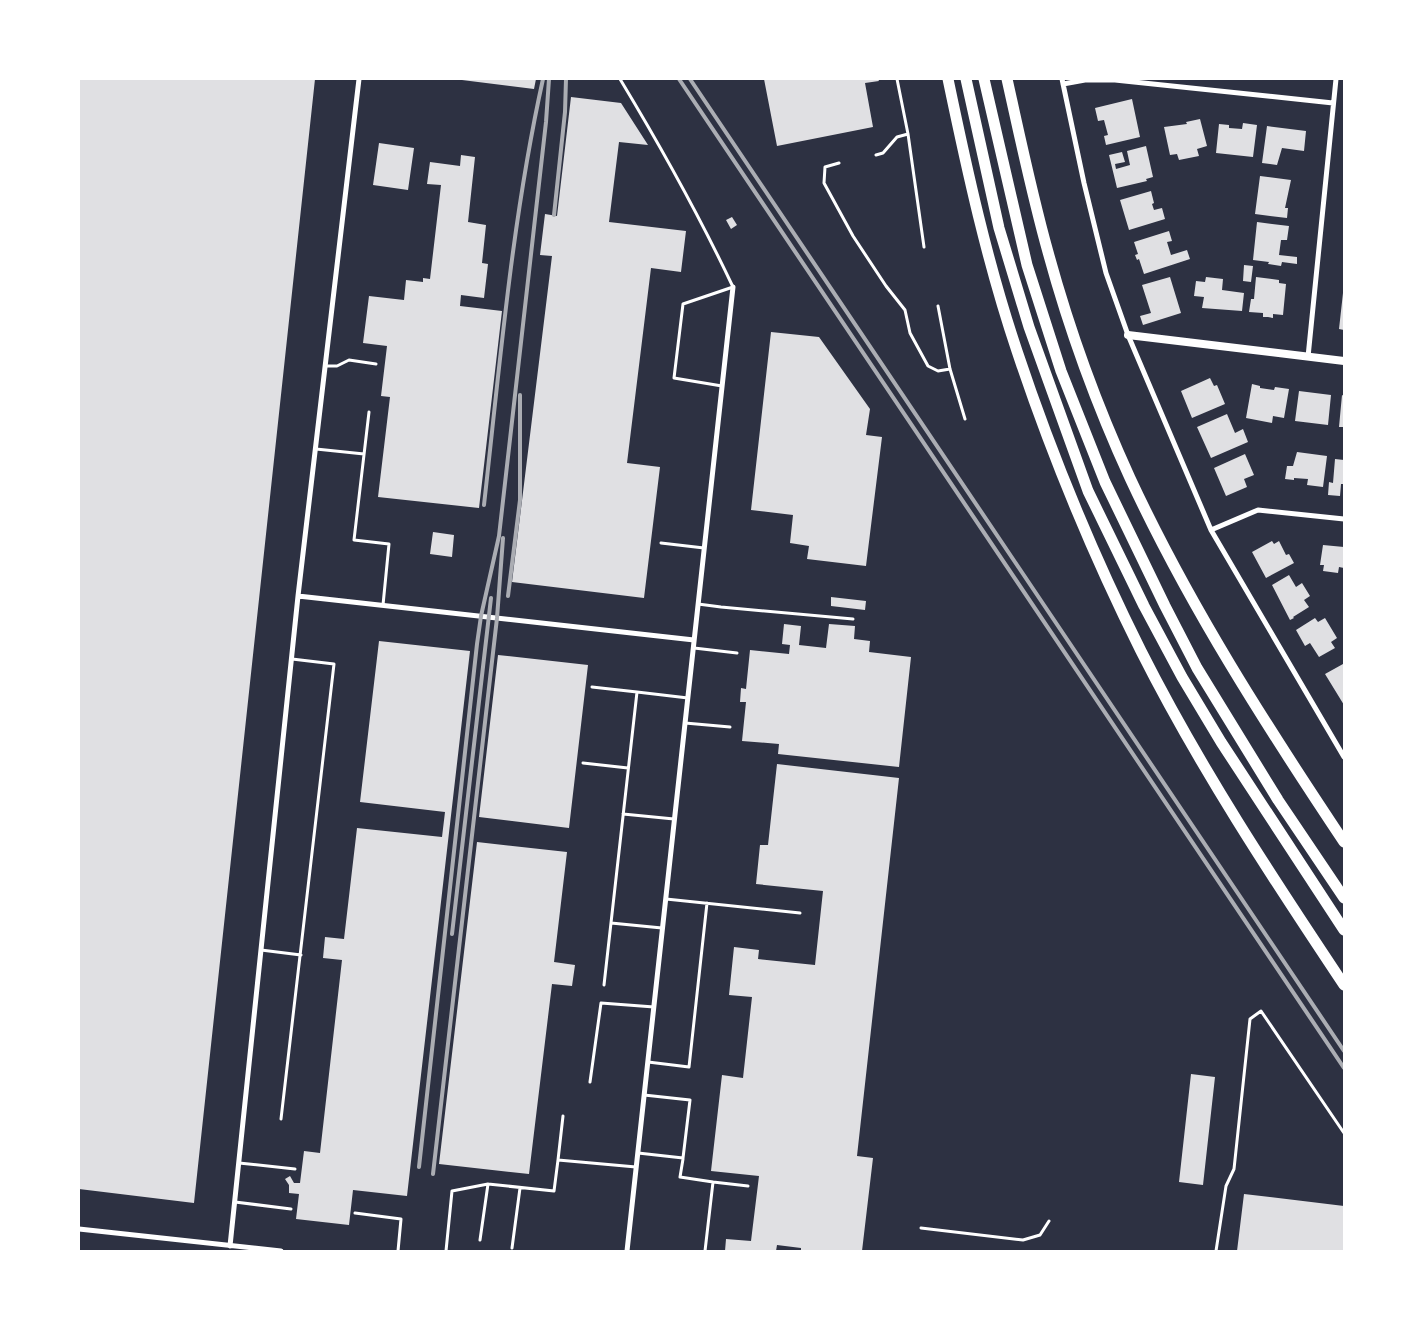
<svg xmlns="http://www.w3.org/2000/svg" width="1423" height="1330" font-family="'Varela Round',sans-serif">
<rect width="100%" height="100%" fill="#2d3142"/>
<path fill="#e0e0e3" d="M79,79H315L194,1203L79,1189Z
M462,79H536L534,89L462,80Z
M764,79H878L879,81L865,83L873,127L777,146Z
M571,97L621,103L648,145L619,142L609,222L686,231L681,272L651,268L627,463L660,467L644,598L512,582L552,256L540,255L545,214L557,216Z
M1132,99L1140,137L1106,145L1104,136L1108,135L1104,120L1098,121L1095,108Z
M1200,119L1207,146L1197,149L1199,156L1179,160L1177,154L1170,155L1164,127L1187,124L1186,122Z
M1243,123L1257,125L1253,157L1216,153L1219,124L1229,125V128L1242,129Z
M1267,126L1306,131L1304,151L1282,148L1277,165L1262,163Z
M379,143L414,148L408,190L373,185Z
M1146,146L1153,177L1146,179L1147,181L1117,188L1109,155L1122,152L1125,162L1115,164L1116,169L1130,165L1127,151Z
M461,155L475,157L468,222L486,225L482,263L488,264L484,298L461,295L460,306L502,311L479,508L378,497L390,397L381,396L387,346L363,343L369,296L404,300L406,280L423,282V278L430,279L441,185L427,184L430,162L460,166Z
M1260,176L1291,180L1285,208H1288L1287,218L1255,214Z
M1151,191L1154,203L1152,204L1154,210L1162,208L1165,219L1129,230L1120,200Z
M732,217L737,225L731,229L726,220Z
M1257,222L1289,226L1287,240H1281L1279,255L1297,257V264L1282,262L1281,266L1268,264L1269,262L1253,260Z
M1169,231L1172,241L1167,242L1171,255L1187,250L1190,259L1144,274L1139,259L1137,260L1135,255L1138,254L1134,242Z
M1244,265L1253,266L1251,282L1243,281Z
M1170,277L1181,313L1143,325L1140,316L1151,313L1142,285Z
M1206,277L1223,279L1222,290L1244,293L1242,311L1202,308L1204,297L1194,296L1196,281L1205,282Z
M1256,277L1279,280V283L1286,284L1283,315L1273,314V318L1268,317H1263V313L1249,312L1251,299H1254Z
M1343,293H1344V330L1339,329Z
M771,332L819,337L870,409L866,435L882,437L866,566L807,559L809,546L790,543L793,515L751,510Z
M1210,378L1214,386L1217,385L1225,404L1192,418L1181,391Z
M1252,384L1260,386V388L1274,390L1275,387L1289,389L1284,418L1273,416L1272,423L1246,418Z
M1299,391L1331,395L1328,425L1295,421Z
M1342,395L1344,396V427H1339Z
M1227,414L1235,433L1243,429L1248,442L1211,458L1197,427Z
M1297,452L1327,456L1323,487L1307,485L1308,479L1294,478V480L1285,479L1287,466H1293Z
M1245,454L1254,475L1244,479L1247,487L1226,496L1214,468Z
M1335,459L1344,460V484H1341L1340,496L1328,495L1329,482L1333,483Z
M433,532L454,535L452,557L430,554Z
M1272,541L1274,544L1279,541L1286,555L1289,554L1294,563L1266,578L1252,552Z
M1323,545L1344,547V568L1339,567L1338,573L1323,571L1324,565H1320Z
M1289,575L1296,587L1302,583L1310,596L1304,600L1309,607L1293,617L1294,618L1290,620L1272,585Z
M831,597L866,601L865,610L831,606Z
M1315,618L1318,622L1325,618L1337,638L1331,642L1335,648L1319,657L1310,643L1305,646L1296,630Z
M784,624L801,626L799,645L826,648L829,624L855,626L854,639L870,641L869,652L911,657L899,767L778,754L779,744L742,741L746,702H740L741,688L746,689L750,650L789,654L790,645L782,644Z
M379,641L470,651L407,1196L353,1190L349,1225L296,1219L299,1194L289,1193V1185L285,1179L290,1176L294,1183H300L304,1151L320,1153L342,960L323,958L325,937L344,939L357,828L442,837L445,812L360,802Z
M498,655L588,665L569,828L479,817Z
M1343,664L1344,666V705L1325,674Z
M777,764L899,778L857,1156L873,1158L862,1251H801V1248L777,1245L776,1251H725L726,1239L751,1241L759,1176L711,1171L722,1075L743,1078L752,997L729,995L734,947L759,950L758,959L815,965L823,891L756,884L760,845H768Z
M477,842L567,852L554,962L575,965L572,986L552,984L529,1174L439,1164Z
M1191,1074L1215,1077L1203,1185L1179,1182Z
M1244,1194L1344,1206V1251H1237Z"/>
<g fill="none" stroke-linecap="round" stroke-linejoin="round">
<path stroke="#fff" stroke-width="3" d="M620,79C661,147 699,215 733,287L683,304L674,378L722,386
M897,79L908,134L924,247
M876,155L883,153L897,137L908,134
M839,163L825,167L824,183L853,236L886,286L905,310L910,333L928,366L938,371L950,369
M938,306L950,369L965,419
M325,366H337L349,360L376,364
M369,412L354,540L389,544L383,605
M316,449L364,454
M661,543L704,548
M698,604L721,607L853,619
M694,648L737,653
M592,687L637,692L604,985
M637,692L688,698
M685,723L730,727
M583,763L628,768
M623,814L674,819
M666,899L800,913
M611,923L662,928
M261,950L301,955
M648,1062L689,1067L707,903
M590,1082L601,1003L654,1007
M281,1119L334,664L292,659
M638,1153L683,1158L690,1100L644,1095
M683,1159L680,1177L713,1182
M558,1160L563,1116
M239,1163L295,1169
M235,1202L291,1209
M355,1213L401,1219L398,1251
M921,1228L1023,1240L1040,1235L1049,1221
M480,1240L488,1184L554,1191L558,1160L636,1167
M512,1248L520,1188
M446,1251L452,1191L488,1184
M705,1251L713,1182L748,1186
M1216,1251L1226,1186L1234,1169L1250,1019L1261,1011L1344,1133"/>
<path stroke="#fff" stroke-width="5" d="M1062,79L1084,183L1106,273L1128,335L1211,530L1344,757
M1063,84L1085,80H1115L1333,103
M1308,357L1336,79
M1211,530L1258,510L1344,519
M298,596L694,640
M79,1229L281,1251
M230,1246L298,596L359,79
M627,1251L733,287"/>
<path stroke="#fff" stroke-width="8" d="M1128,335L1344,361"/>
<path stroke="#fff" stroke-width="11" d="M948,79C967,170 987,262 1017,351C1051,453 1093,555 1141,651C1200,768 1272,877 1344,985
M966,79L999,228L1029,327L1088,491L1144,606L1182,677L1221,742L1344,930
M984,79L1027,265L1061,371L1105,482L1165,606L1197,668L1278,800L1344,898
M1007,79C1020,137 1032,195 1048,252C1069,329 1097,406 1130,478C1190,607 1266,725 1344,842"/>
<path stroke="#abadb3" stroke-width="4" d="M679,79L1344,1068
M690,79L1344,1051
M554,215L565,112L566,79
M484,505C500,363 512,219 543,79
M508,596L520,500V395
M452,934L491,598
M419,1167L477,644L481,616L499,536L546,122L549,79
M433,1174L497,618L503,538"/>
</g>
<rect width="1423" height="1330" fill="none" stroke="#ffffff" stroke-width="160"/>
</svg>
